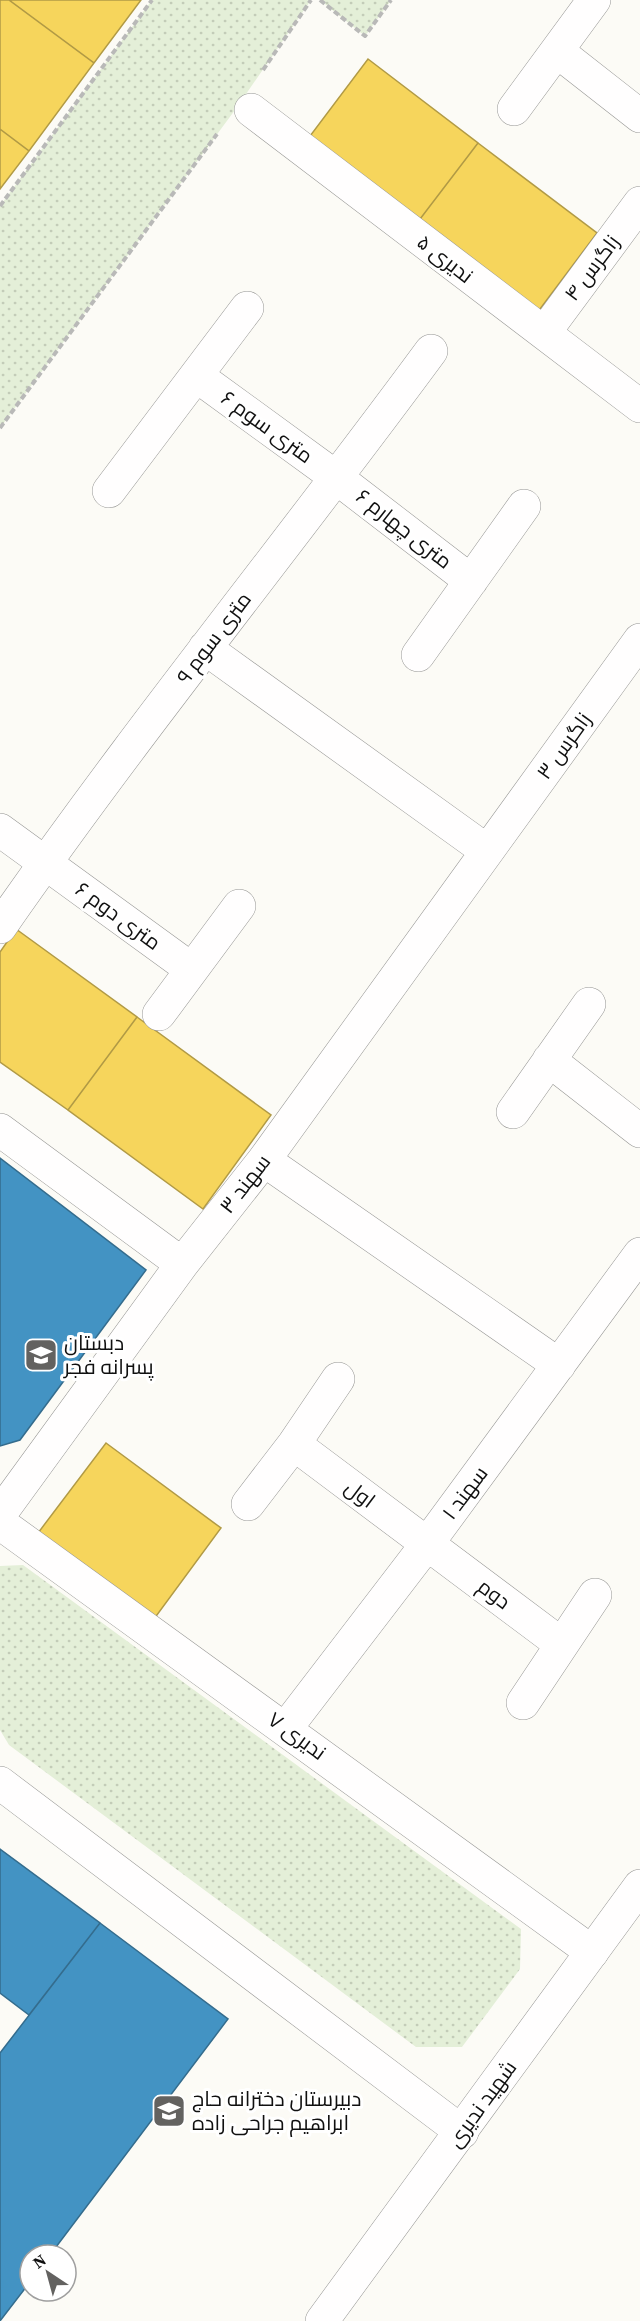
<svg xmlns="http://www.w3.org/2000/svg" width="640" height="2321" font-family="'Source Serif 4',Cairo,serif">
<defs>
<pattern id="park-dots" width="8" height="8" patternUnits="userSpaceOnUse" patternTransform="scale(1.5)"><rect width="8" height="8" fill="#e4efd8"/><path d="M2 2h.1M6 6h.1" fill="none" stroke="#c3ccb8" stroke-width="1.8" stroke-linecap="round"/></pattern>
</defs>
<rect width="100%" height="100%" fill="#fcfbf6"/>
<path fill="url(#park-dots)" d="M152,0H311L235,110L0,428V206Z
M320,0H391L365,36Z
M23,1565L521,1929L520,1969L462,2047H416L9,1745L0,1730V1566Z"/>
<path fill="#f6d55c" stroke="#b19a45" stroke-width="1.5" d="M0,0H9L94,63L29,151L0,129Z
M9,0H141L94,63Z
M368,59L478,143L417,223L307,140Z
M0,129L29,151L0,189Z
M478,143L597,233L537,313L417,223Z
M16,929L137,1017L68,1110L0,1062V952Z
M137,1017L271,1115L203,1209L68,1110Z
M106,1443L221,1528L154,1619L38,1533Z"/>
<path fill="#4393c3" stroke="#346c8d" stroke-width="1.5" d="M0,1158L146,1270L20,1440L0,1446Z
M0,1849L100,1923L29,2015L0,1993Z
M100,1923L228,2019L50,2255H30V2282L0,2321V2053Z"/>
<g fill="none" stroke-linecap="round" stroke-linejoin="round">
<g stroke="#969694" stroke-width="34">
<path id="minor" d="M557,51L640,116
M514,109L594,0
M251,110L640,406
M544,333L640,203
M197,376L337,478L471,581
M109,491L247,308
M205,648L487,851
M418,655L524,506
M0,830L191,969
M0,927C137,730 289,544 431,351
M159,1014L239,906
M549,1060L640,1131
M513,1112L589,1004
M0,1130L182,1264
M264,1160L559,1365
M294,1444L561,1644
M248,1504L294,1444L338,1379
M0,1514L182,1264L264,1160L640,640
M0,1523L592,1952
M523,1703L595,1595
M286,1728L427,1544L640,1254
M0,1783L462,2132"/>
</g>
<g stroke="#969694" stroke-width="34">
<path id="tertiary" d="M322,2321L640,1886"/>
</g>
<path stroke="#b9b9b8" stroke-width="4" stroke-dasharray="6 3" stroke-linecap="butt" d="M320,0L365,36L391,0
M263,70L311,0
M0,206L152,0
M0,428L217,134"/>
<use href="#minor" stroke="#fffefe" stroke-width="33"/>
<use href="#tertiary" stroke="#fffefe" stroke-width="33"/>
</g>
<defs>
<g id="school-square" transform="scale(1.725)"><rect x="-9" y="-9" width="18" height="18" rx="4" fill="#636260" stroke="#fff"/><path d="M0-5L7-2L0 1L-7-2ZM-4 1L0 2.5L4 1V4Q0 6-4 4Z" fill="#fff"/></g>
</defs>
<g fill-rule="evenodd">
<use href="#school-square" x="41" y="1355"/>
<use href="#school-square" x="169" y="2111"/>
</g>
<g text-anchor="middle" stroke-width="6" stroke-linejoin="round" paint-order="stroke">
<g font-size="21" fill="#101010" stroke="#fff">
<text transform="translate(445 259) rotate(38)" y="7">ندیری ۵</text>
<text transform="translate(592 268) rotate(-53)" y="7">زاگرس ۴</text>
<text transform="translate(267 427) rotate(36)" y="7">۶ متری سوم</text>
<text transform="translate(404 529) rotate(38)" y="7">۶ متری چهارم</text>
<text transform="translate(214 638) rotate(-53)" y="7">۹ متری سوم</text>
<text transform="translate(564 746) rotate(-54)" y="7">زاگرس ۳</text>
<text transform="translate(118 916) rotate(36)" y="7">۶ متری دوم</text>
<text transform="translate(245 1184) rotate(-52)" y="7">سهند ۳</text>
<text transform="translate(465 1493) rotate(-53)" y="7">سهند ۱</text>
<text transform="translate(360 1494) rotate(37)" y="7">اول</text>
<text transform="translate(494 1594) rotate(37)" y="7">دوم</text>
<text transform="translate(297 1736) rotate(36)" y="7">ندیری ۷</text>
<text transform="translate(482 2104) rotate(-54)" y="7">شهید ندیری</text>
</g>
<g font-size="21" fill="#101010" stroke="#fff" text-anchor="start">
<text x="64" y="1350">دبستان<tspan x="64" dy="24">پسرانه فجر</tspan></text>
<text x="192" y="2106">دبیرستان دخترانه حاج<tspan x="192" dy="24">ابراهیم جراحی زاده</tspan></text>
</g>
</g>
<g transform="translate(48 2273) rotate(324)"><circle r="28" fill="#ffffff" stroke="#9f9f9f" stroke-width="1.5"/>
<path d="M0-4.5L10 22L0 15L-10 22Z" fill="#636260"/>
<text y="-9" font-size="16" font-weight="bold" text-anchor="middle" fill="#101010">N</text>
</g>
</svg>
